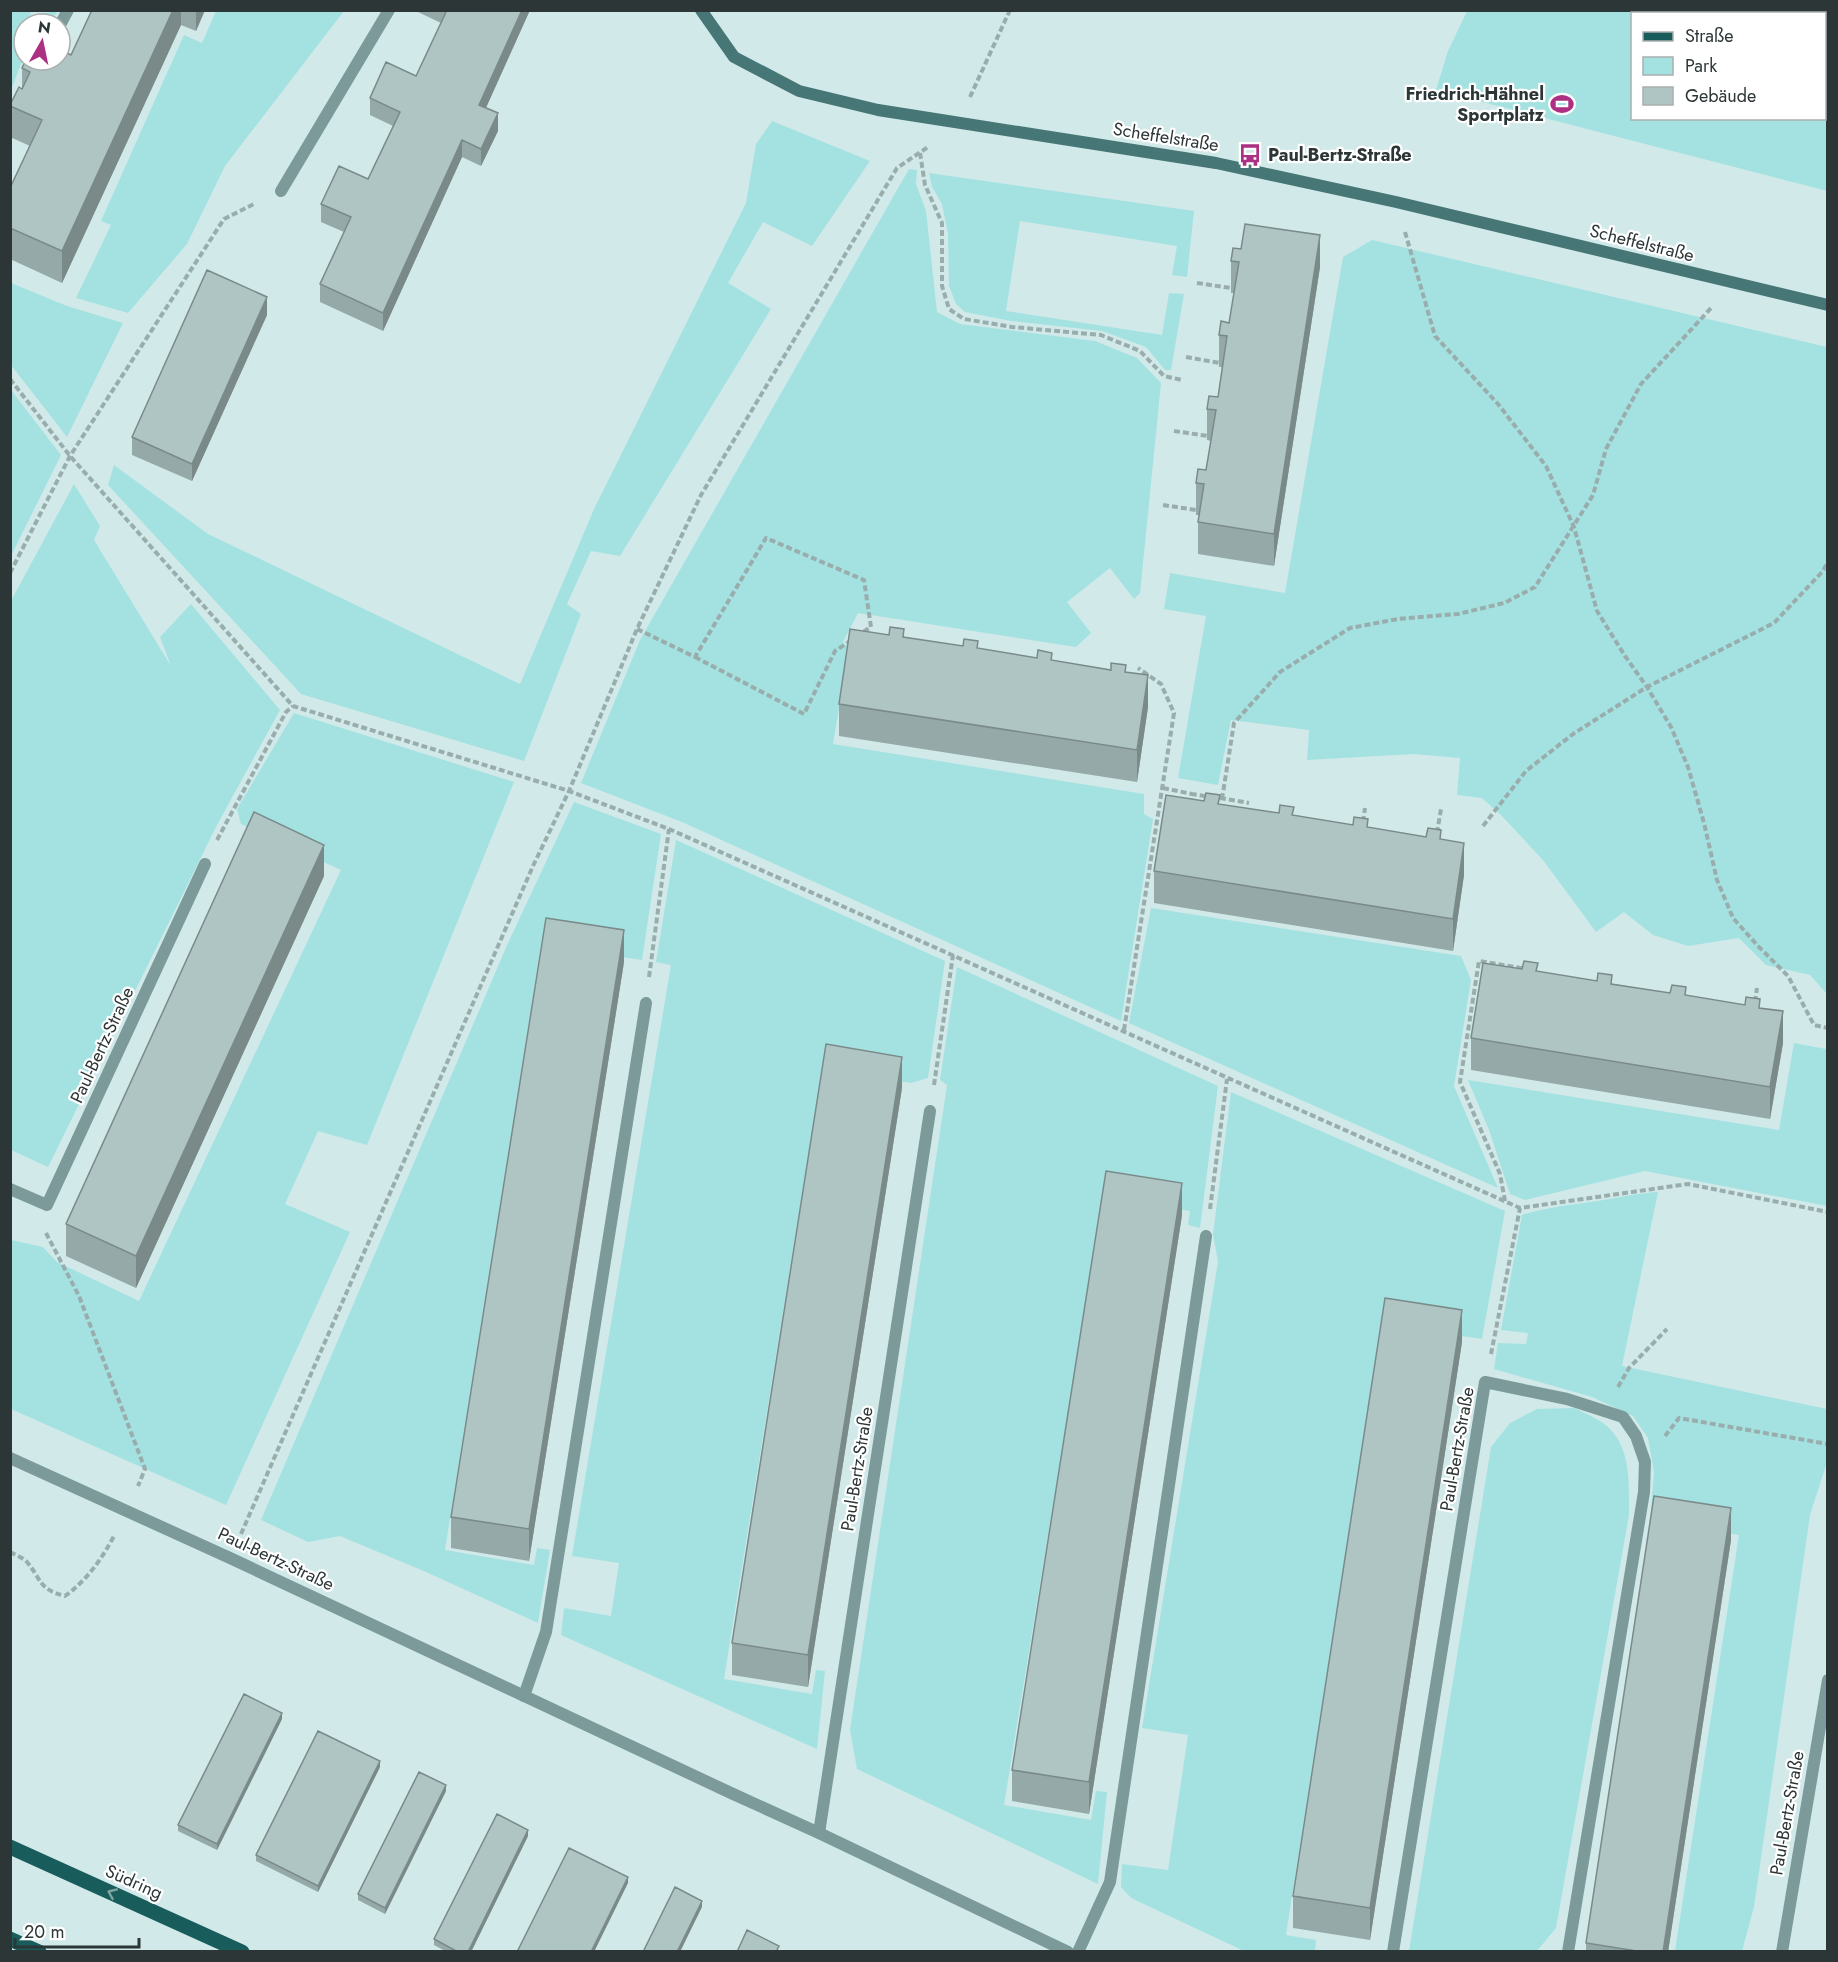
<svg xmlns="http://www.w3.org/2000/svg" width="1838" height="1962" font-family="Jost,sans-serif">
<rect width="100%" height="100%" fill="#d1e9e9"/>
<path fill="#a4e2e1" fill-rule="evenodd" d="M11,10L31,11L30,15L58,11L48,24H24V56L11,90Z
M216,11H344L225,166L187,244L128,313L76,298L111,225L101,221L184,35L202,43Z
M1467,11H1827V191L1436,90L1448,51ZM1632,14H1824V118H1632Z
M772,121L870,161L812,246L763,222L728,283L771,309L620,556L591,551L567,604L581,614L524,761L301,694L108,485L114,465L208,534L520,684L594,509L746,203L756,144Z
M909,169L917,170L916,184L926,211L937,312L960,324L1095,341L1137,358L1161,383L1140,593L1134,599L1110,568L1067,602L1091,633L1076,647L858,613L843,642L849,648L833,744L1144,794V814L1153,819L1121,1021L682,822L581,783L640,640Z
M929,173L1194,211L1187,277L1172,275L1177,246L1020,221L1006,311L1162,335L1169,293L1184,294L1171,370H1165L1146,347L1102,331L1011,321L965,312L956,304L949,286L948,234L942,204L932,187Z
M1372,240L1827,347V994L1810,975L1766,965L1739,938L1688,946L1653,935L1624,912L1596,932L1543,860L1501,815L1482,798L1457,795L1460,758L1414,754L1307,760L1309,730L1231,720L1218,785L1178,778L1206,616L1164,609L1170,573L1285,593L1343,257Z
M11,283L67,306L123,323L67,437L11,365Z
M11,390L61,455L11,556Z
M74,484L100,526L94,540L171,666L160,637L191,604L280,710L217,825L48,1167L11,1150V601Z
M294,713L514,782L367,1145L318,1131L285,1204L350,1232L226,1505L11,1409V1240L43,1247L57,1262L139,1301L341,870L241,824L237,809Z
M574,802L661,834L642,960L541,945L445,1550L534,1565L537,1548L550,1550L538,1623L426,1572L340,1536L308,1542L261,1520L508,943Z
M676,840L945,961L928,1078L911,1083L822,1069L724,1679L812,1694L816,1670L825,1671L817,1749L561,1635L564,1608L611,1616L619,1563L572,1556L671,965L656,962Z
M1151,908L1461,956L1471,980L1454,1086L1498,1188L1129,1023Z
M957,967L1218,1086L1200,1228L1188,1225L1190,1211L1103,1197L1004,1805L1091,1820L1096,1791L1107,1792L1098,1884L857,1769L850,1730L947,1085L940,1080Z
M1794,1043L1826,1049L1827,1045V1206L1645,1171L1525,1200L1510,1194L1489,1130L1468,1080L1779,1130Z
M1231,1092L1505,1211L1482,1339L1381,1324L1286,1935L1316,1940L1315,1951H1244L1131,1898L1121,1887L1122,1864L1168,1870L1188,1735L1142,1728L1218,1262L1213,1234Z
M1658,1192L1622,1366L1827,1409V1462L1810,1515L1754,1907L1742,1951H1675L1739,1535L1650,1522L1654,1472L1648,1438L1633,1416L1592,1397L1494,1369L1498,1343L1526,1344L1528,1333L1501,1330L1522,1215C1547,1207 1571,1205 1597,1201C1618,1198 1637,1193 1658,1192Z
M1574,1408C1583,1412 1592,1416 1600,1421C1632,1441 1629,1482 1629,1515L1556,1928L1537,1951H1409L1491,1447L1510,1423L1537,1409Z"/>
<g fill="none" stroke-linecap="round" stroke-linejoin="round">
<path stroke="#9aadad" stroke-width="4" stroke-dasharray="6 3" stroke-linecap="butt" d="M970,97L1010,10
M920,153L925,185L942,223V286L949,309L964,319L1012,327L1101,335L1140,351L1164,376L1182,380
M1405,232L1435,336L1498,404L1546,466L1574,527L1597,611L1625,656L1647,687L1671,727L1688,767L1704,823L1717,880L1733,918L1758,946L1788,976L1814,1025L1828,1028
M1197,283L1231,288
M1186,357L1220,363
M10,379L70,456L293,706L569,791L669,829L1520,1208L1688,1184L1828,1212
M1174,431L1208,436
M1163,505L1196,510
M10,573L70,456L224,219L256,203
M637,629L695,657L766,538L864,580L871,627L860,634
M695,657L804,714L835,651L852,640
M1163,788L1192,794
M1220,798L1249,803
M1222,799L1234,723L1280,672L1350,628L1398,619L1458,614L1504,603L1535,587L1593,495L1606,449L1641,384L1712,307
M1190,804L1192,794L1210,797
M1363,822L1365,808
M1483,826L1526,771L1573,734L1647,687L1774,623L1823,571L1828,562
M1437,833L1441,809
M217,840L286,712L293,706
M649,977L669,829
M1755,1002L1757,988
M1124,1030L1174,713L1161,684L1138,668
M934,1085L953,955
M1505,1201L1500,1174L1460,1082L1479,961L1527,969
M1210,1209L1227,1079
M46,1233L79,1296L145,1469L138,1486
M1491,1354L1520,1208
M1618,1387L1629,1368L1667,1329
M1665,1436L1679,1418L1828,1444
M241,1534L533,866L569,791L637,629L701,495L897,168L928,147
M10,1552C16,1555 23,1558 27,1562C42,1580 38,1589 65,1596C87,1580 101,1560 114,1536"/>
<path stroke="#7b9a99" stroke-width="12" d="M60,25L68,10
M281,191L389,10
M10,1189L47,1205L205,864
M524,1696L546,1632L646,1003
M819,1833L930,1111
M1078,1952L1110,1882L1206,1236
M1393,1952L1485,1382L1567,1399L1623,1417L1636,1436L1645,1462L1644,1492L1568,1952"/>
<path stroke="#7b9a99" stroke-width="12" d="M10,1458L230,1558L731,1793L819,1833L1068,1952
M1782,1952L1828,1680"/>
<path stroke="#467675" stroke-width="12" d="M701,10L734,57L799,91L878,110L1216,163L1396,202L1828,305"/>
<path stroke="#195c5c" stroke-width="15" d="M10,1847L242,1952
M10,1939L39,1952"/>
</g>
<path fill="#96a9a9" d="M92,10H205L196,31L181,25L62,283L10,259V188L30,146L10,137V105L22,89V68L71,55Z
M418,10H530L486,108L498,131L481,166L462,157L383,331L320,302V284L344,232L321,222V204L368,179L393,126L370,115V98L416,76L441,23L418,12Z
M1231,261L1320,267L1274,566L1198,554V522L1199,515H1196V483L1206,470L1211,441L1207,440V409L1218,397L1222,367H1219V335L1229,323L1234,293H1231Z
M267,315L192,481L132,455V437Z
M904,638L1126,672L1148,707L1137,782L839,736V704Z
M1220,804L1441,840L1464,875L1453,951L1154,903V871Z
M324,876L136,1288L66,1256V1224Z
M624,962L529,1561L451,1548V1517Z
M1522,969L1760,1008L1783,1043L1770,1119L1471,1070V1038Z
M902,1088L808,1687L732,1675V1643Z
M1182,1215L1089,1814L1012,1801V1770Z
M1462,1342L1370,1940L1293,1928V1896Z
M1731,1540L1668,1952H1586V1943Z
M282,1719L217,1850L178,1831V1825Z
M380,1767L318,1892L256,1861V1855Z
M446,1791L385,1914L358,1900V1894Z
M528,1836L471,1952H447L434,1945V1939Z"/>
<path fill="#7a8a89" d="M173,10H181V25L62,283V251Z
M196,10H205L196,31Z
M522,10H530L479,123V105Z
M498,113V131L481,166V149Z
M462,140V157L383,331V313Z
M1320,235V267L1274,566V534Z
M267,297V315L192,481V464Z
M1148,675V707L1137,782V750Z
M1464,843V875L1453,951V919Z
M324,845V876L136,1288V1256Z
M624,930V962L529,1561V1529Z
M1783,1011V1043L1770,1119V1087Z
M902,1057V1088L808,1687V1655Z
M1182,1183V1215L1089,1814V1782Z
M1462,1310V1342L1370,1940V1908Z
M1731,1508V1540L1668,1952H1663Z
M282,1713V1719L217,1850V1844Z
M380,1761V1767L318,1892V1886Z
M446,1785V1791L385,1914V1908Z
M528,1830V1836L471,1952H468Z
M628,1877V1883L594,1952H591Z
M702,1901V1907L680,1952H677Z"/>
<path fill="#aec5c4" stroke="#7a8a89" stroke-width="1.5" d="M92,10H173L62,251L10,228V188L42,120L10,106V105L19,87L22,89L30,72L22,68L26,60H60V50L71,55Z
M447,10H522L479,105L498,113L481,149L462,140L383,313L320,284L351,217L321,204L339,166L368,179L400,112L370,98L386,62L416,76Z
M1245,224L1320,235L1274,534L1198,522L1204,484L1196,483L1198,469L1206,470L1216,410L1207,409L1209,396L1218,397L1227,336L1219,335L1221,321L1229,323L1239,262L1231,261L1233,248L1241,249Z
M207,270L267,297L192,464L132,437Z
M890,627L904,629L903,637L963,646L964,639L978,641L977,648L1037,658L1038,650L1052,653L1051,660L1111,670V663L1126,665L1125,672L1148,675L1137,750L839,704L850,629L889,635Z
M1206,793L1220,795L1218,804L1279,813L1280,805L1294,807L1292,815L1353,825L1354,817L1368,819L1367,827L1426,837L1428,828L1441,830L1440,839L1464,843L1453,919L1154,871L1166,795L1204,801Z
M254,812L324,845L136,1256L66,1224Z
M546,918L624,930L529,1529L451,1517Z
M1524,961L1538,963L1536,971L1597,981L1598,973L1612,975L1611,984L1670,993L1672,985L1686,987L1685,995L1745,1005L1746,997L1760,999L1759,1008L1783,1011L1770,1087L1471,1038L1483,963L1522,969Z
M826,1044L902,1057L808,1655L732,1643Z
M1106,1171L1182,1183L1089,1782L1012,1770Z
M1385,1298L1462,1310L1370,1908L1293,1896Z
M1654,1496L1731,1508L1663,1952H1643L1586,1943Z
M244,1694L282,1713L217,1844L178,1825Z
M318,1731L380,1761L318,1886L256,1855Z
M419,1772L446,1785L385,1908L358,1894Z
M497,1814L528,1830L468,1952H458L434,1939Z
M569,1848L628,1877L591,1952H517Z
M675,1887L702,1901L677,1952H643Z
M747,1930L779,1946L776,1952H737Z"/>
<defs><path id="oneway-chevron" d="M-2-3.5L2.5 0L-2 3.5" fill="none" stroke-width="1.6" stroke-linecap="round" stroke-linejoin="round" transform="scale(1.5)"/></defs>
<use stroke="#80a5a5" href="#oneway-chevron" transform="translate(112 1893) rotate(-156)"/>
<defs>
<g id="stadium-bare" transform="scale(1.8)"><path d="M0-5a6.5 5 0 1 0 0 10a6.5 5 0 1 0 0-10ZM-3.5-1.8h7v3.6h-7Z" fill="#ad3183" stroke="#fff" stroke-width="2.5" paint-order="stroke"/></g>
<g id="bus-bare" transform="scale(1.8)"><path d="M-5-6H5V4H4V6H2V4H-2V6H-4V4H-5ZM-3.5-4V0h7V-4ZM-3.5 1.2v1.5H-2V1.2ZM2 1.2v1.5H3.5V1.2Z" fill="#ad3183" stroke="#fff" stroke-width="2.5" paint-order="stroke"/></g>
</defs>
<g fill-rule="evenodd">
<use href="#stadium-bare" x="1562" y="104"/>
<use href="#bus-bare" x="1250" y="155"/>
</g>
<g text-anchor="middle" stroke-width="4.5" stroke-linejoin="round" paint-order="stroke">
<g font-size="18" font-weight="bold" fill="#2d3636" stroke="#fff" text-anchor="end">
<text x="1544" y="100">Friedrich-Hähnel<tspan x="1544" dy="21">Sportplatz</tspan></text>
<text x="1268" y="161" text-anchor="start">Paul-Bertz-Straße</text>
</g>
<g font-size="18" fill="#2d3636" stroke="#fff">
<text transform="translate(1166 137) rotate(9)" y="6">Scheffelstraße</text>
<text transform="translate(1642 243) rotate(14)" y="6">Scheffelstraße</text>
<text transform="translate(102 1045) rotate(-65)" y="6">Paul-Bertz-Straße</text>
<text transform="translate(1457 1449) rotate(-80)" y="6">Paul-Bertz-Straße</text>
<text transform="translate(857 1469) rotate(-81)" y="6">Paul-Bertz-Straße</text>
<text transform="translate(276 1559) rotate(25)" y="6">Paul-Bertz-Straße</text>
<text transform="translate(1787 1813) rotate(-80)" y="6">Paul-Bertz-Straße</text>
<text transform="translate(134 1882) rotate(24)" y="6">Südring</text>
</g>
</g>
<rect width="1838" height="1962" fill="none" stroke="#2d3636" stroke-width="24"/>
<rect x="1631" y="12" width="195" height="108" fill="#ffffff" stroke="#abafaf" stroke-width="1.5"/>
<rect x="1643" y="32" width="30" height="9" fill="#195c5c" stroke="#abafaf" stroke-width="1.5"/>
<text x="1685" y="42" font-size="18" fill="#2d3636">Straße</text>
<rect x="1643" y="57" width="30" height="18" fill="#a4e2e1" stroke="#abafaf" stroke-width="1.5"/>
<text x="1685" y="72" font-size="18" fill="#2d3636">Park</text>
<rect x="1643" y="87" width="30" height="18" fill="#aec5c4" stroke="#abafaf" stroke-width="1.5"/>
<text x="1685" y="102" font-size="18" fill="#2d3636">Gebäude</text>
<g transform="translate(42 42) rotate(9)"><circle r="28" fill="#ffffff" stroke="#abafaf" stroke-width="1.5"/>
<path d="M0-4.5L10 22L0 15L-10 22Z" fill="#ad3183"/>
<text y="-9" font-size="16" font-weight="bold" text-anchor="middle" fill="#2d3636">N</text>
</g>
<path d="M15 1938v9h124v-9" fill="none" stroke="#2d3636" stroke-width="3"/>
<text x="24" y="1938" font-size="18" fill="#2d3636" stroke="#ffffff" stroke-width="4.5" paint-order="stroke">20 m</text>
</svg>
